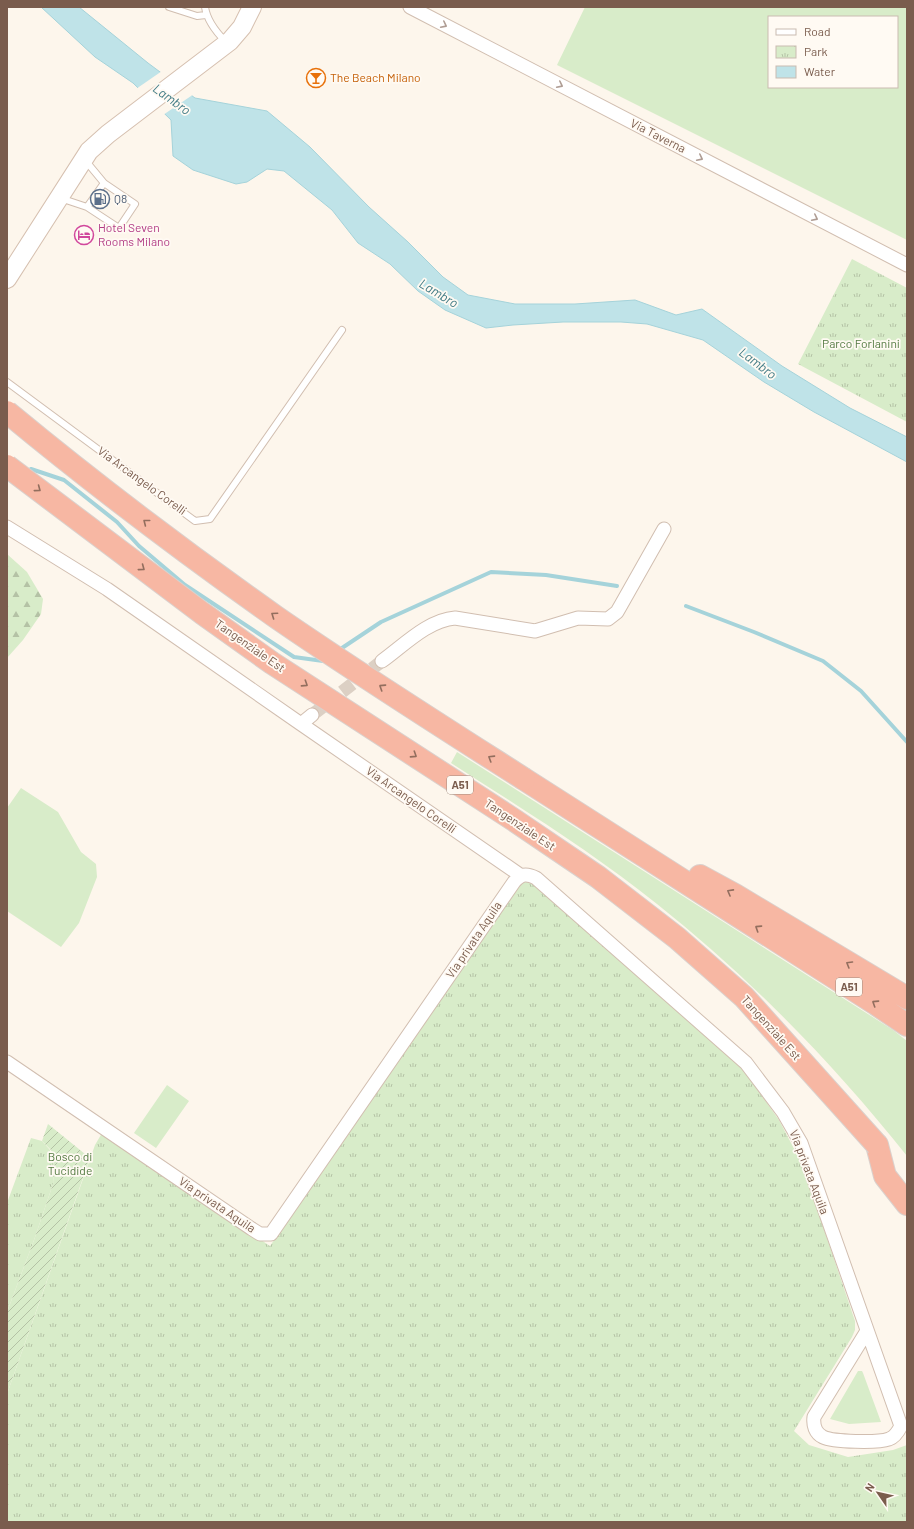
<svg xmlns="http://www.w3.org/2000/svg" width="914" height="1529" font-family="Barlow,sans-serif">
<defs>
<pattern id="forest-firs" width="22" height="20" patternUnits="userSpaceOnUse"><rect width="22" height="20" fill="#d8ecc9"/><path d="M5 1l3.5 6h-7zM16 11l3.5 6h-7z" fill="#b4c2a5"/></pattern>
<pattern id="park-tufts" width="24" height="20" patternUnits="userSpaceOnUse"><rect width="24" height="20" fill="#d8ecc9"/><path d="M3 7l-1-3M5 7V3M7 7l1-3M15 17l-1-3M17 17v-4M19 17l1-3" fill="none" stroke="#b4c2a5"/></pattern>
<pattern id="garden-furrows" width="10" height="10" patternUnits="userSpaceOnUse"><rect width="10" height="10" fill="#d8ecc9"/><path d="M-1 1l2-2M0 10L10 0M9 11l2-2" fill="none" stroke="#b4c2a5"/></pattern>
</defs>
<rect width="100%" height="100%" fill="#fdf6ec"/>
<path fill="#d8ecc9" fill-rule="evenodd" d="M585,7H907V240L557,65ZM769,17H897V87H769Z
M457,752L893,1030L907,1041V1156C833,1063 750,978 657,904C592,852 521,808 451,763Z
M21,788L58,812L81,852L96,864L97,877L79,923L61,947L7,911V808Z
M167,1085L189,1101L156,1148L134,1133Z
M858,1371H862L863,1373L881,1422L849,1424L830,1419Z"/>
<path fill="url(#forest-firs)" d="M7,554L27,572L43,599L41,614L23,640L7,658Z"/>
<path fill="url(#park-tufts)" d="M852,259L907,288V422L798,364Z
M529,881L534,883L740,1065L779,1120L802,1164L855,1321V1330L852,1337L794,1431L809,1445L848,1457L893,1450L907,1445V1522H7V1394L95,1145L102,1133L270,1246L514,892L523,883Z
M31,1138L42,1141L50,1150L54,1166L53,1184L34,1240L7,1312V1203Z"/>
<path fill="url(#garden-furrows)" d="M48,1124L90,1158L7,1394V1312L34,1240L53,1184L54,1166L51,1150L42,1141Z"/>
<path fill="#bfe3e8" stroke="#a5d3da" d="M41,7H79L148,63L195,98L267,111L310,147L369,207L408,242L443,277L468,295L515,304H575L635,300L676,315L702,309L782,366L850,408L907,437V462L814,412L764,382L703,340L647,324L621,322H563L513,325L486,328L445,310L418,291L390,264L358,243L332,210L284,171L267,169L247,182L236,184L193,170L173,156L171,120L133,83L95,57Z"/>
<path fill="#fdf6ec" d="M162,71L194,94L163,115L136,89Z"/>
<g fill="none" stroke-linecap="round" stroke-linejoin="round">
<path stroke="#a5d3da" stroke-width="4" d="M31,469L64,480L117,522L139,546L185,585L294,657L323,661L325,660
M686,606L754,632L823,661L861,691L907,742
M339,650L381,622L491,572L546,575L617,586"/>
<path stroke="#dcd0c4" stroke-width="13" stroke-dasharray="13 6" stroke-linecap="butt" d="M312,715L382,661"/>
<g stroke="#d1beb0" stroke-width="8">
<path id="lane" d="M169,7L197,16L206,15
M205,7C207,21 216,32 226,42
M60,198L87,207L119,228L135,204L104,183L85,160
M87,207L104,183
M7,382L195,521L210,519L342,330"/>
</g>
<g stroke="#d1beb0" stroke-width="15">
<path id="street" d="M410,7L907,265
M7,527L107,589L301,724L312,715
M382,661C403,646 428,620 455,618L535,631L578,618L608,619L617,612L621,605L664,529
M301,724L520,875
M7,1062L252,1229L260,1234H271L514,882C521,874 526,873 536,878L746,1063L783,1112L801,1143L901,1426C898,1432 895,1437 889,1439C878,1443 833,1442 823,1437C815,1433 813,1425 814,1417L867,1331"/>
</g>
<g stroke="#d6c0b0" stroke-width="20">
<path id="secondary" d="M7,279L89,151L108,134L230,41L242,27L252,7"/>
</g>
<g stroke="#dad1cd" stroke-width="24">
<path id="highway" d="M524,779L876,1004L907,1025
M700,876L735,895L907,998
M877,1145L885,1176L907,1204"/>
</g>
<use href="#lane" stroke="#fff" stroke-width="6"/>
<use href="#street" stroke="#fff" stroke-width="13"/>
<use href="#secondary" stroke="#fff" stroke-width="18"/>
<use href="#highway" stroke="#f7b7a3" stroke-width="22"/>
<g stroke="#dad1cd" stroke-width="24" stroke-linecap="butt">
<path id="highway-bridge" d="M7,412C94,484 184,552 276,617C357,673 441,726 524,779
M7,466L202,613L272,663L514,820L598,877L677,938L744,997L877,1145"/>
</g>
<use href="#highway-bridge" stroke="#f7b7a3" stroke-width="22"/>
</g>
<defs><path id="oneway-chevron" d="M-2-3.5L2.5 0L-2 3.5" fill="none" stroke-width="1.6" stroke-linecap="round" stroke-linejoin="round"/></defs>
<g stroke="#af9d94">
<use href="#oneway-chevron" transform="translate(444 25) rotate(27)"/>
<use href="#oneway-chevron" transform="translate(560 85) rotate(27)"/>
<use href="#oneway-chevron" transform="translate(700 158) rotate(27)"/>
<use href="#oneway-chevron" transform="translate(815 218) rotate(27)"/>
</g>
<g stroke="#936e5e">
<use href="#oneway-chevron" transform="translate(38 489) rotate(37)"/>
<use href="#oneway-chevron" transform="translate(146 522) rotate(-142)"/>
<use href="#oneway-chevron" transform="translate(142 568) rotate(37)"/>
<use href="#oneway-chevron" transform="translate(274 615) rotate(-145)"/>
<use href="#oneway-chevron" transform="translate(305 684) rotate(33)"/>
<use href="#oneway-chevron" transform="translate(382 687) rotate(-147)"/>
<use href="#oneway-chevron" transform="translate(414 755) rotate(33)"/>
<use href="#oneway-chevron" transform="translate(491 758) rotate(-148)"/>
<use href="#oneway-chevron" transform="translate(730 892) rotate(-151)"/>
<use href="#oneway-chevron" transform="translate(758 928) rotate(-147)"/>
<use href="#oneway-chevron" transform="translate(849 964) rotate(-149)"/>
<use href="#oneway-chevron" transform="translate(875 1003) rotate(-147)"/>
</g>
<defs>
<g id="bar-ring" transform="scale(1)"><circle r="9.5" fill="#fffaf3" stroke="#e8710a" stroke-width="1.5"/><path d="M-6-5H6L.8 .8V4.5H3.5V6h-7V4.5H-.8V.8Z" fill="#e8710a"/></g>
<g id="fuel-ring" transform="scale(1)"><circle r="9.5" fill="#fffaf3" stroke="#5c6f8a" stroke-width="1.5"/><path d="M-5.5-6h7V0h2V4h1.3V-2.5L3-4.5l.8-.8L6-3V5H2.5V1h-1V6h-7ZM-4.2-4.7v3.2H.2V-4.7Z" fill="#5c6f8a"/></g>
<g id="hotel-ring" transform="scale(1)"><circle r="9.5" fill="#fffaf3" stroke="#d1479c" stroke-width="1.5"/><path d="M-6-4.5h1.5V1H6V5H4.5V3h-9V5H-6ZM-4 0a1.8 1.8 0 1 1 3.6 0ZM.5 0V-2.5h3Q6-2.5 6 0Z" fill="#d1479c"/></g>
</defs>
<g fill-rule="evenodd">
<use href="#bar-ring" x="316" y="78"/>
<use href="#fuel-ring" x="100" y="199"/>
<use href="#hotel-ring" x="84" y="235"/>
</g>
<g text-anchor="middle" stroke-width="3.5" stroke-linejoin="round" paint-order="stroke">
<g fill="#fffaf3" stroke="#a28b7f" stroke-width="1">
<rect x="447" y="776" width="26" height="18" rx="3"/>
<rect x="836" y="978" width="26" height="18" rx="3"/>
</g>
<g font-size="11" font-weight="bold" fill="#7a5c4d">
<text x="460" y="789">A51</text>
<text x="849" y="991">A51</text>
</g>
<g font-size="12" fill="#c56008" stroke="#fffaf3" text-anchor="start">
<text x="330" y="82">The Beach Milano</text>
</g>
<g font-size="12" fill="#7a5c4d" stroke="#fffaf3">
<text transform="translate(658 136) rotate(27)" y="4">Via Taverna</text>
<text transform="translate(142 481) rotate(36)" y="4">Via Arcangelo Corelli</text>
<text transform="translate(250 646) rotate(35)" y="4">Tangenziale Est</text>
<text transform="translate(411 800) rotate(35)" y="4">Via Arcangelo Corelli</text>
<text transform="translate(520 825) rotate(34)" y="4">Tangenziale Est</text>
<text transform="translate(474 940) rotate(-56)" y="4">Via privata Aquila</text>
<text transform="translate(771 1028) rotate(48)" y="4">Tangenziale Est</text>
<text transform="translate(809 1172) rotate(69)" y="4">Via privata Aquila</text>
<text transform="translate(217 1205) rotate(34)" y="4">Via privata Aquila</text>
</g>
<g font-size="12" fill="#4e5e75" stroke="#fffaf3" text-anchor="start">
<text x="114" y="203">Q8</text>
</g>
<g font-size="12" fill="#b23c85" stroke="#fffaf3" text-anchor="start">
<text x="98" y="232">Hotel Seven<tspan x="98" dy="14">Rooms Milano</tspan></text>
</g>
<g font-size="12" fill="#537a41" stroke="#fffaf3">
<text x="861" y="348">Parco Forlanini</text>
<text x="70" y="1161">Bosco di<tspan x="70" dy="14">Tucidide</tspan></text>
</g>
<g font-size="13" font-style="italic" fill="#437c86" stroke="#fffaf3">
<text transform="translate(172 99) rotate(36)" y="5">Lambro</text>
<text transform="translate(439 293) rotate(31)" y="5">Lambro</text>
<text transform="translate(758 363) rotate(37)" y="5">Lambro</text>
</g>
</g>
<rect width="914" height="1529" fill="none" stroke="#7a5c4d" stroke-width="16"/>
<rect x="768" y="16" width="130" height="72" fill="#fffaf3" stroke="#cabbb1"/>
<rect x="776" y="29" width="20" height="6" fill="#ffffff" stroke="#cabbb1"/>
<text x="804" y="36" font-size="12" fill="#7a5c4d">Road</text>
<rect x="776" y="46" width="20" height="12" fill="url(#park-tufts)" stroke="#cabbb1"/>
<text x="804" y="56" font-size="12" fill="#7a5c4d">Park</text>
<rect x="776" y="66" width="20" height="12" fill="#bfe3e8" stroke="#cabbb1"/>
<text x="804" y="76" font-size="12" fill="#7a5c4d">Water</text>
<g transform="translate(878 1493) rotate(304)" stroke="#fffaf3" stroke-width="3" paint-order="stroke">
<path d="M0-3L7 15L0 10L-7 15Z" fill="#7a5c4d"/>
<text y="-6" font-size="11" font-weight="bold" text-anchor="middle" fill="#7a5c4d">N</text>
</g>
</svg>
